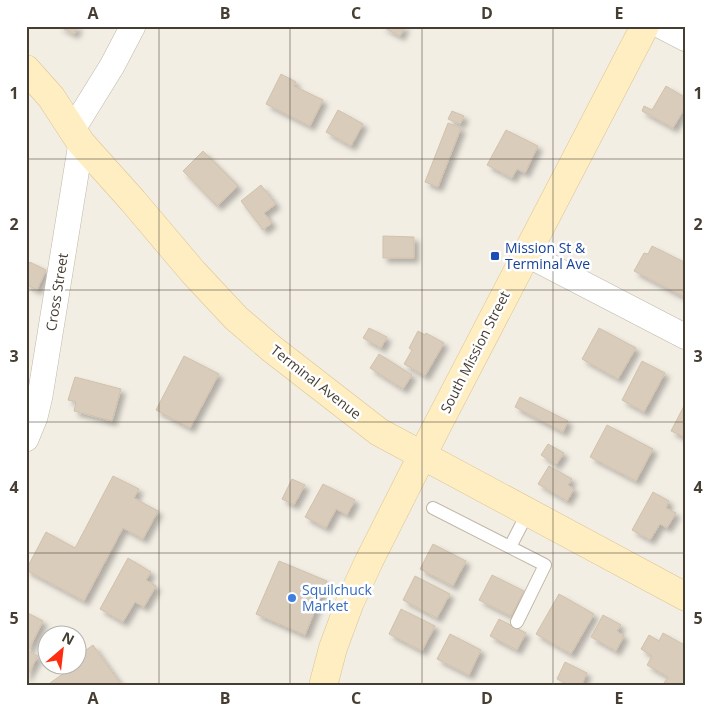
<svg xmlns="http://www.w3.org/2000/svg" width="712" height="712" font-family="'Open Sans',sans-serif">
<defs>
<filter id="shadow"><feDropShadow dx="4.5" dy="4.5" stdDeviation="2.5" flood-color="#0004"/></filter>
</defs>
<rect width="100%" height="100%" fill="#f3eee4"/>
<path fill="#d9ccbb" stroke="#d1c1ab" filter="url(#shadow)" d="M58,26H78L74,34Z
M381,26H405L400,36Z
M281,74L296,82L294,86L323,100L310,126L266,104Z
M666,86L686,98V106L673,128L642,111L644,106L652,110Z
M338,110L363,124L351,146L326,132Z
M452,111L464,116L460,124L448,119Z
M448,123L461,128L438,187L425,182Z
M506,130L538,146L525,173L517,169L512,178L487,165Z
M203,151L238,186L217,206L183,171Z
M261,185L276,204L264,213L272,223L263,230L241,201Z
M383,236L414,237V258H383Z
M652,246L686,263V298L634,271L644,253L648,254Z
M30,262L46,270L37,290L26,284V271Z
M369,328L387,337L381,348L363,338Z
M599,328L636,348L618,379L582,359Z
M418,331L425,335L426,333L444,343L425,376L404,364L412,350L409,348Z
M379,354L412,375L403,389L370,368Z
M184,356L219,374L190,428L156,410Z
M642,361L665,373L644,412L622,400Z
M75,377L121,389L112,421L74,411L76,402L68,400Z
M520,397L568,421L563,432L515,407Z
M686,402V438L671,431Z
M607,425L653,449L636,481L590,457Z
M548,444L564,453L556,465L541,455Z
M549,466L572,479L568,485L574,489L567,501L538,484Z
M113,476L139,489L134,498L158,511L143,539L123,528L84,601L26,570L46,532L75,548Z
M292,479L305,485L294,505L282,499Z
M323,484L355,500L347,515L336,509L326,528L305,517Z
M653,492L669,501L666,508L676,513L667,528L660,524L650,540L632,530Z
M433,544L466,561L453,586L420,569Z
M128,558L151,572L146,580L156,586L144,607L135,602L123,622L100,609Z
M279,561L327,581L305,635L256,614Z
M492,575L524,591L511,616L479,600Z
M415,576L450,594L437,618L403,600Z
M559,594L594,614L571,654L536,634Z
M401,609L435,626L422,651L389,634Z
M26,612L43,621L28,651L38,656L26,678Z
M603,615L621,625L617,631L624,636L616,651L591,637Z
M499,619L526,633L517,650L490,636Z
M663,633L686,646V680L683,686H669L664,683L668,677L647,665L652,656L641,649L649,635L659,641Z
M450,634L481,650L469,675L437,659Z
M93,645L122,686H51L50,683L71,668L69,664H78V656Z
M565,662L587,673L581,686H571L557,679Z"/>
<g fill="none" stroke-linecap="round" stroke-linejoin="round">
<g stroke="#bfb6a6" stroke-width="14">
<path id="lane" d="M433,508L545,565L517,622
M510,547L528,512"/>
</g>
<g stroke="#bfb6a6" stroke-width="26">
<path id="street" d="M661,26L686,39
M73,129L112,66L133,26
M526,254L686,337
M26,439L35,417L40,396L81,143"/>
</g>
<g stroke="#dac492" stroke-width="29">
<path id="secondary" d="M26,69L51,97L81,143L133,201L193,272L236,318L272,349L379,432L686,597
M323,686L333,648L350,602L369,561L435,430L645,26"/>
</g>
<use href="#lane" stroke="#fff" stroke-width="12"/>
<use href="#street" stroke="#fff" stroke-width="25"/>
<use href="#secondary" stroke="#ffeec2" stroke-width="28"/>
</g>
<path fill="none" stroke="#463e33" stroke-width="1" stroke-opacity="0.55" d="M159,26V686M290,26V686M422,26V686M553,26V686M26,159H686M26,290H686M26,422H686M26,553H686"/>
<rect fill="#1a4fb4" stroke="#fff" stroke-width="2" x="490" y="251" width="10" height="10" rx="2.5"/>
<circle fill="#3f7fe0" stroke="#fff" stroke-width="2" cx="292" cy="598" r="5"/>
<g text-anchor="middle" stroke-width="5" stroke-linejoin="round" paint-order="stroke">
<g font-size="14" fill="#164399" stroke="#fff" text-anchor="start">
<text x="505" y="253">Mission St &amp;<tspan x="505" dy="16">Terminal Ave</tspan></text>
</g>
<g font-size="14" fill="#463e33" stroke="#fff">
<text transform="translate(57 292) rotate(-81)" y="5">Cross Street</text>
<text transform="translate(475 352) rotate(-63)" y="5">South Mission Street</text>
<text transform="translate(316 382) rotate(38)" y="5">Terminal Avenue</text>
</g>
<g font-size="14" fill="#366cbe" stroke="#fff" text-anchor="start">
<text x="302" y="595">Squilchuck<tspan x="302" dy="16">Market</tspan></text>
</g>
</g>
<rect width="712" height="712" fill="none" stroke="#ffffff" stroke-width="55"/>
<g transform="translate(62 650) rotate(28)"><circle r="24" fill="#ffffff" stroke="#b5b2ad"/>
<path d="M0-4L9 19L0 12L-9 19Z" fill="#ff2c0f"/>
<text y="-8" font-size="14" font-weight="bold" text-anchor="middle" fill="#463e33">N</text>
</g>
<rect x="28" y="28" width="656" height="656" fill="none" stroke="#463e33" stroke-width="2"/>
<g font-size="16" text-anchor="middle" font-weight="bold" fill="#463e33">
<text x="93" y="19">A</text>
<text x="225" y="19">B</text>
<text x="356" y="19">C</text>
<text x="487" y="19">D</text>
<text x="619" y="19">E</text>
<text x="14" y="99">1</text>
<text x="698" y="99">1</text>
<text x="14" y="230">2</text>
<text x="698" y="230">2</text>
<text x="14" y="362">3</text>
<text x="698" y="362">3</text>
<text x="14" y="493">4</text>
<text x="698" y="493">4</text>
<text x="14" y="624">5</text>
<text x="698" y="624">5</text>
<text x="93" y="704">A</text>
<text x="225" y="704">B</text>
<text x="356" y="704">C</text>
<text x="487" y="704">D</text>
<text x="619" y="704">E</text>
</g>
</svg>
